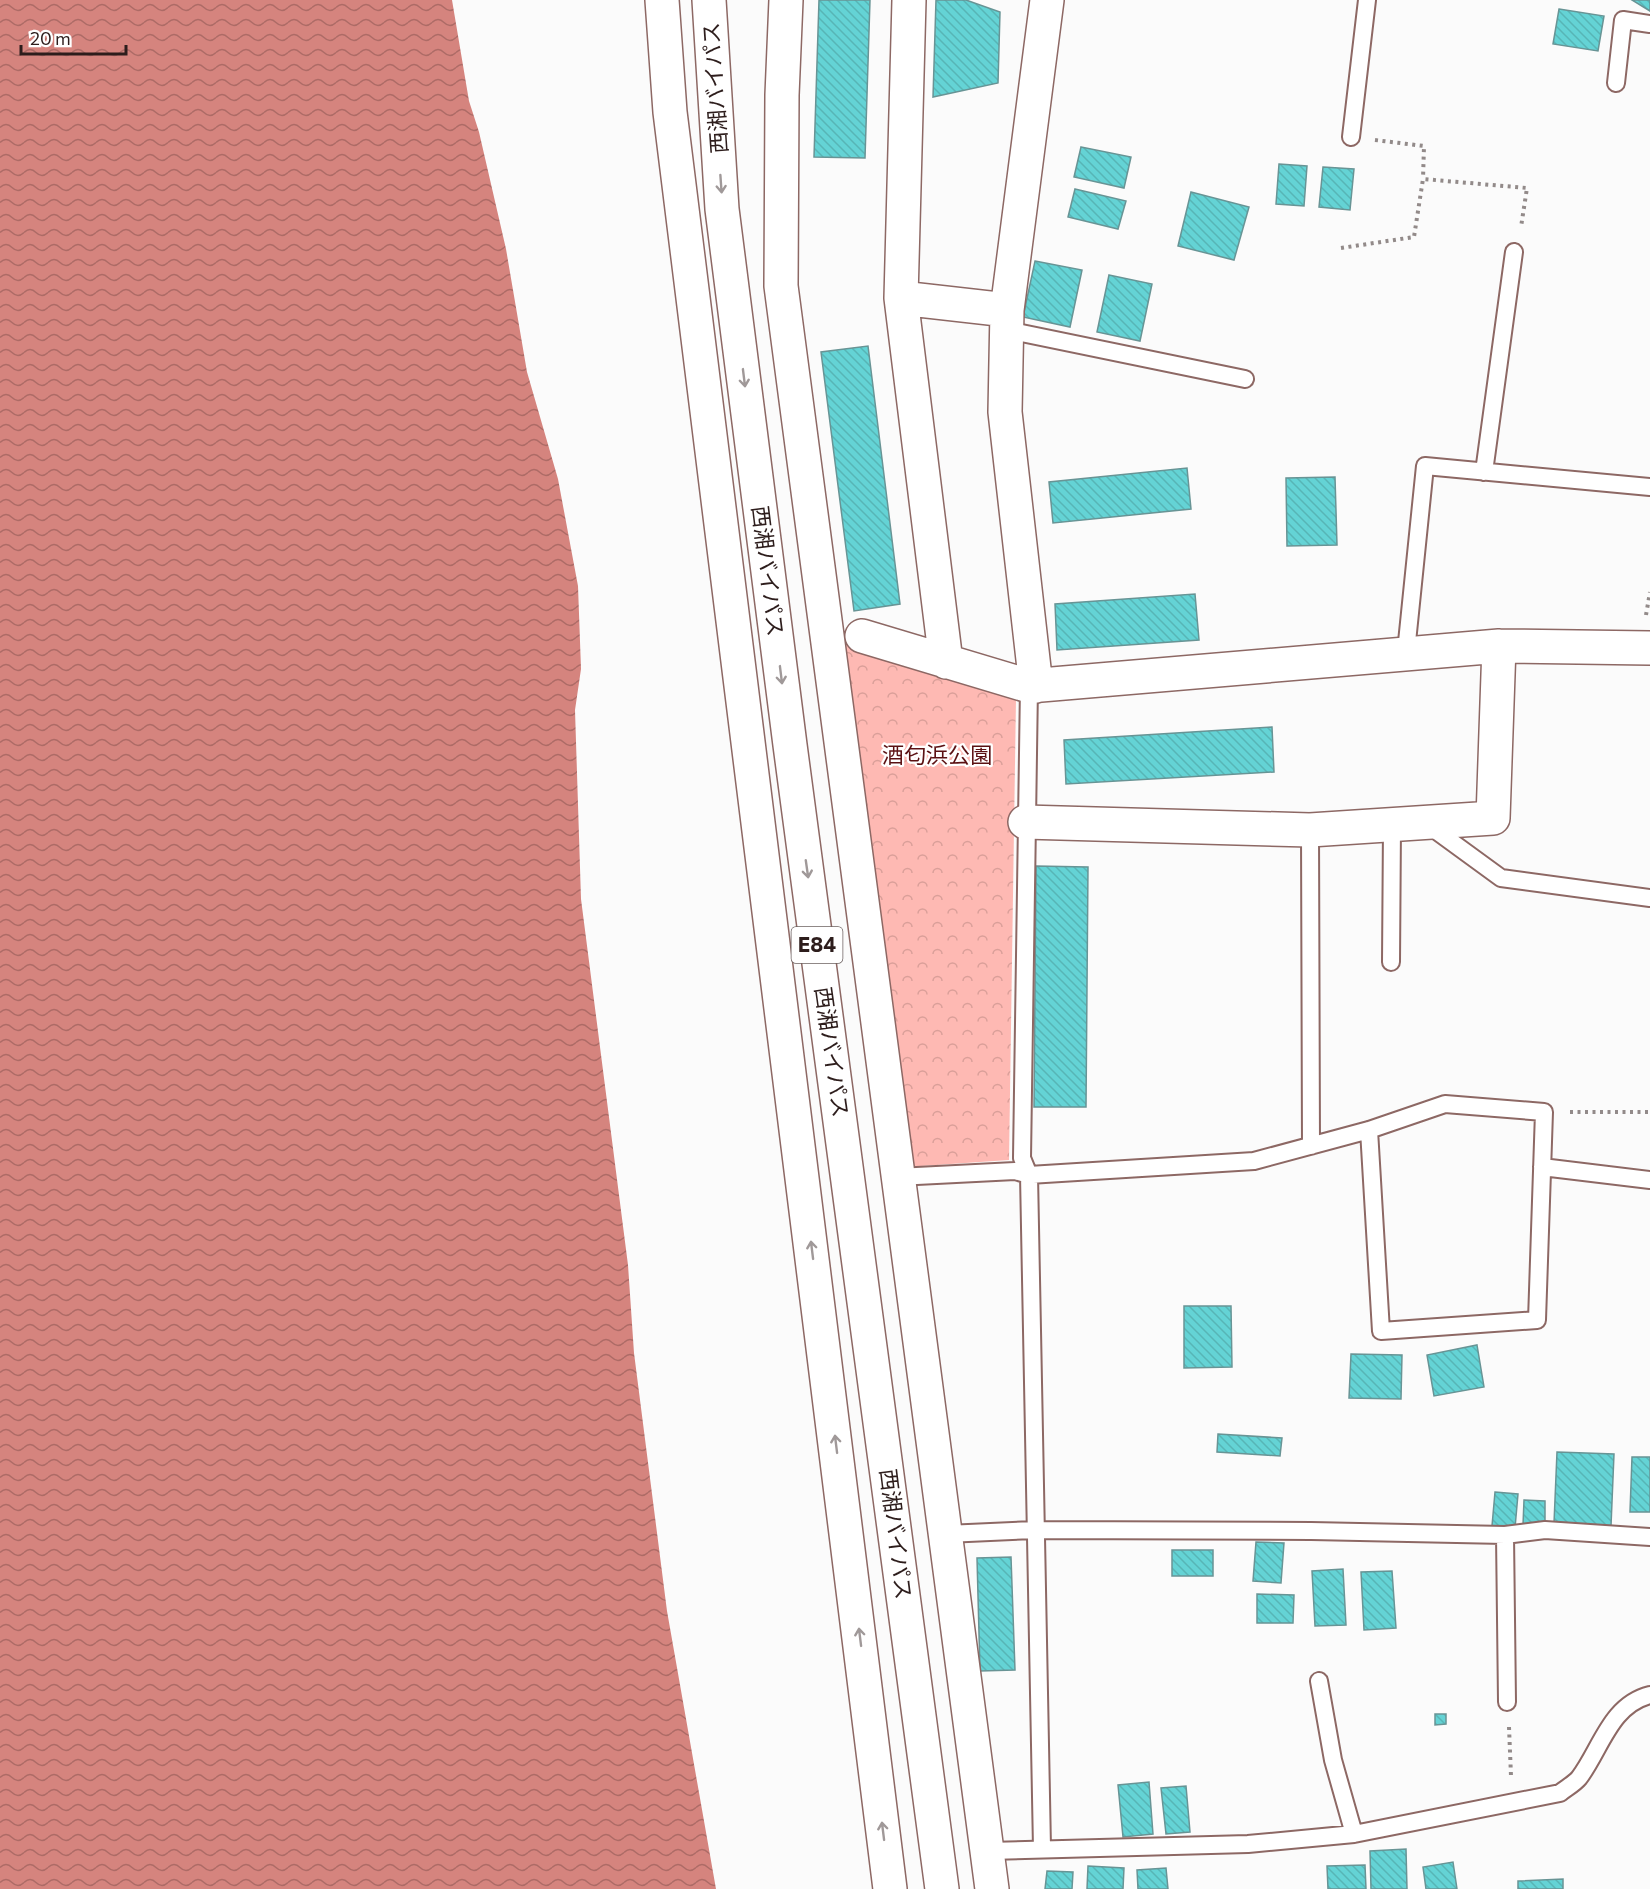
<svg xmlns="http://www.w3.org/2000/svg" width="1650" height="1889" font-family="Commissioner,'Noto Sans JP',sans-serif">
<defs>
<pattern id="park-crowns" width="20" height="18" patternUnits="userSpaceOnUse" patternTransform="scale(1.5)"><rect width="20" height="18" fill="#feb9b3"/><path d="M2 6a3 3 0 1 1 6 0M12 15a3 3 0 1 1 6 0" fill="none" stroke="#da9f99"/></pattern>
<pattern id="water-waves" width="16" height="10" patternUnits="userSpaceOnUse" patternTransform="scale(1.5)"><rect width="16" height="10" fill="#d5847e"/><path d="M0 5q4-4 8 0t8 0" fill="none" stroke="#ad6b66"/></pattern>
<pattern id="building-back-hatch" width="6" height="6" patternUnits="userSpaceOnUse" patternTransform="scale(1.5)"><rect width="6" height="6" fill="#64d3d5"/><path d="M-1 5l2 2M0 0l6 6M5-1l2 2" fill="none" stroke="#57b5b6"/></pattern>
</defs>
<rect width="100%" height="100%" fill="#fbfbfb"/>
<path fill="url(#park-crowns)" d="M843,644L1016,698L1009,1160L907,1167Z"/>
<path fill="url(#water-waves)" d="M0,0H452L469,101L479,132L506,249L527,372L558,479L578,586L581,669L575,710L581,899L628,1265L634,1353L667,1611L716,1889H0Z"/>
<path fill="url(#building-back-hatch)" stroke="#689495" stroke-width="1.5" d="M819,0H870L865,158L814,157Z
M936,0H966L1000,12L998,83L933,97Z
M1632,0H1650V11Z
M1559,9L1604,16L1598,51L1553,44Z
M1081,147L1131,157L1124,188L1074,177Z
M1279,164L1307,166L1304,206L1276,204Z
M1323,167L1354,169L1350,210L1319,207Z
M1075,189L1126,201L1118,229L1068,217Z
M1191,192L1249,207L1234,260L1178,246Z
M1035,261L1082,270L1070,327L1023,317Z
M1109,275L1152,284L1140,341L1097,332Z
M868,346L900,604L854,611L821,352Z
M1187,468L1191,509L1053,523L1049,482Z
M1335,477L1337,545L1287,546L1286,478Z
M1195,594L1199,640L1057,650L1055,604Z
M1272,727L1274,772L1066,784L1064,740Z
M1036,866L1088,867L1086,1107H1034Z
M1184,1306H1231L1232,1367L1184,1368Z
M1477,1345L1484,1387L1434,1396L1427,1355Z
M1351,1354L1402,1355L1401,1399L1349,1398Z
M1218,1434L1282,1438L1280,1456L1217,1452Z
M1557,1452L1614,1454L1611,1526L1554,1523Z
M1632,1457H1650V1512H1630Z
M1495,1492L1518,1494L1515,1528L1492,1526Z
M1524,1500L1545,1501V1525H1523Z
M1256,1542L1284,1543L1281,1583L1253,1581Z
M1172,1550H1213V1576H1172Z
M1011,1557L1015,1670L980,1671L977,1558Z
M1343,1569L1346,1625L1315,1626L1312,1571Z
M1392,1571L1396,1628L1364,1630L1361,1572Z
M1257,1594L1294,1595L1293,1623H1257Z
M1435,1714H1446V1724L1435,1725Z
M1149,1782L1153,1834L1123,1837L1118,1785Z
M1186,1786L1190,1832L1166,1834L1161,1788Z
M1406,1849L1407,1889H1371L1370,1851Z
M1453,1862L1457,1889H1426L1423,1867Z
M1365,1865L1366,1889H1328L1327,1866Z
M1088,1866L1124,1868L1123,1889H1087Z
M1166,1868L1168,1889H1138L1137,1870Z
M1047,1871L1073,1872L1072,1889H1045Z
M1563,1879V1889H1518V1881Z"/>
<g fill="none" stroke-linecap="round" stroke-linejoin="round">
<g stroke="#8d6864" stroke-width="20">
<path id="lane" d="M1616,83L1623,20L1650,24
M1351,137L1367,0
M1007,330L1245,379
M1484,472L1514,252
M1406,652L1425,466L1650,487
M1029,686L1022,1158L1029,1175L1042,1848
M1427,824L1501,878L1650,898
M1310,830L1311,1146
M1391,962L1392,826
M1542,1167L1650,1180
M897,1177L1015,1171L1029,1175L1254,1161L1369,1130L1445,1104L1544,1112L1537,1320L1381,1331L1369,1130
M946,1534L1034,1530L1311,1531L1505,1535L1545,1530L1650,1537
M1505,1535L1507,1702
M1319,1681L1333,1760L1354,1834
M988,1851L1248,1844L1354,1834L1560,1793C1566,1788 1574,1784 1579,1778C1601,1749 1610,1705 1650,1695"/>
</g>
<g stroke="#8d6864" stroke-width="36">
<path id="street" d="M786,0L782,95L781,286L992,1889
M909,0L901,298L946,662
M901,298L1007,310
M862,636L1029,686L1499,646L1650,648
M1036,686L1005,412L1007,310L1047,0
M1025,822L1310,830L1493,818L1499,646"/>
</g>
<g stroke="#8d6864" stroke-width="36">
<path id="highway" d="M662,0L670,112L890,1889
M709,0L722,209L790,745L942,1889"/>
</g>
<path stroke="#928a89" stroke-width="4" stroke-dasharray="3 4.5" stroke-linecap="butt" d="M1375,140L1424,146L1423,179
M1341,248L1414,237L1423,179L1527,188L1521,227
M1646,615L1650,592
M1570,1112H1650
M1509,1727L1511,1776"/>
<use href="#lane" stroke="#fff" stroke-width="16"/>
<use href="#street" stroke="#fff" stroke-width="33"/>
<use href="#highway" stroke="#fff" stroke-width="33"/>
</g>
<defs><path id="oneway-shaft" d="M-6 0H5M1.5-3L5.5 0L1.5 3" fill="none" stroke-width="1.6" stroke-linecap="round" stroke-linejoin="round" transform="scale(1.5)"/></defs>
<g stroke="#a09999">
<use href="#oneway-shaft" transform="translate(721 184) rotate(86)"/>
<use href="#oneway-shaft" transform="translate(744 378) rotate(83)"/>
<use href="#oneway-shaft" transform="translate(781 675) rotate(83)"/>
<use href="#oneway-shaft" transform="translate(807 869) rotate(82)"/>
<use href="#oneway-shaft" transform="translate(812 1250) rotate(-97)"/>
<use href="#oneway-shaft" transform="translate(836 1444) rotate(-97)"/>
<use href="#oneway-shaft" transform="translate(860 1637) rotate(-97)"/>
<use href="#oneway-shaft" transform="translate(883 1831) rotate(-97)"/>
</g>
<g text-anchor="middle" stroke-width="4.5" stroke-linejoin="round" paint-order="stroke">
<rect fill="#fff" stroke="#6c6160" stroke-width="1.5" x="791.5" y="927" width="51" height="36" rx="4.5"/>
<g font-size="21" font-weight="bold" fill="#2d1d1c">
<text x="817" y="952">E84</text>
</g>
<g font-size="22" fill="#2d1d1c" stroke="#fff">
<text transform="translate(715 88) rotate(-94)" y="8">西湘バイパス</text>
<text transform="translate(768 571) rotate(83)" y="8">西湘バイパス</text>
<text transform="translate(832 1052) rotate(82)" y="8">西湘バイパス</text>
<text transform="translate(896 1534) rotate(83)" y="8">西湘バイパス</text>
</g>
<g font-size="22" fill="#5b1113" stroke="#fff">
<text x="937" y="763">酒匂浜公園</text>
</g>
</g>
<path d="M21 45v9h105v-9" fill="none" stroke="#2d1d1c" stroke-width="3"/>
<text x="30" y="45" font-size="18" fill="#2d1d1c" stroke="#ffffff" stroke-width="4.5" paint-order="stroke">20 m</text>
</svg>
